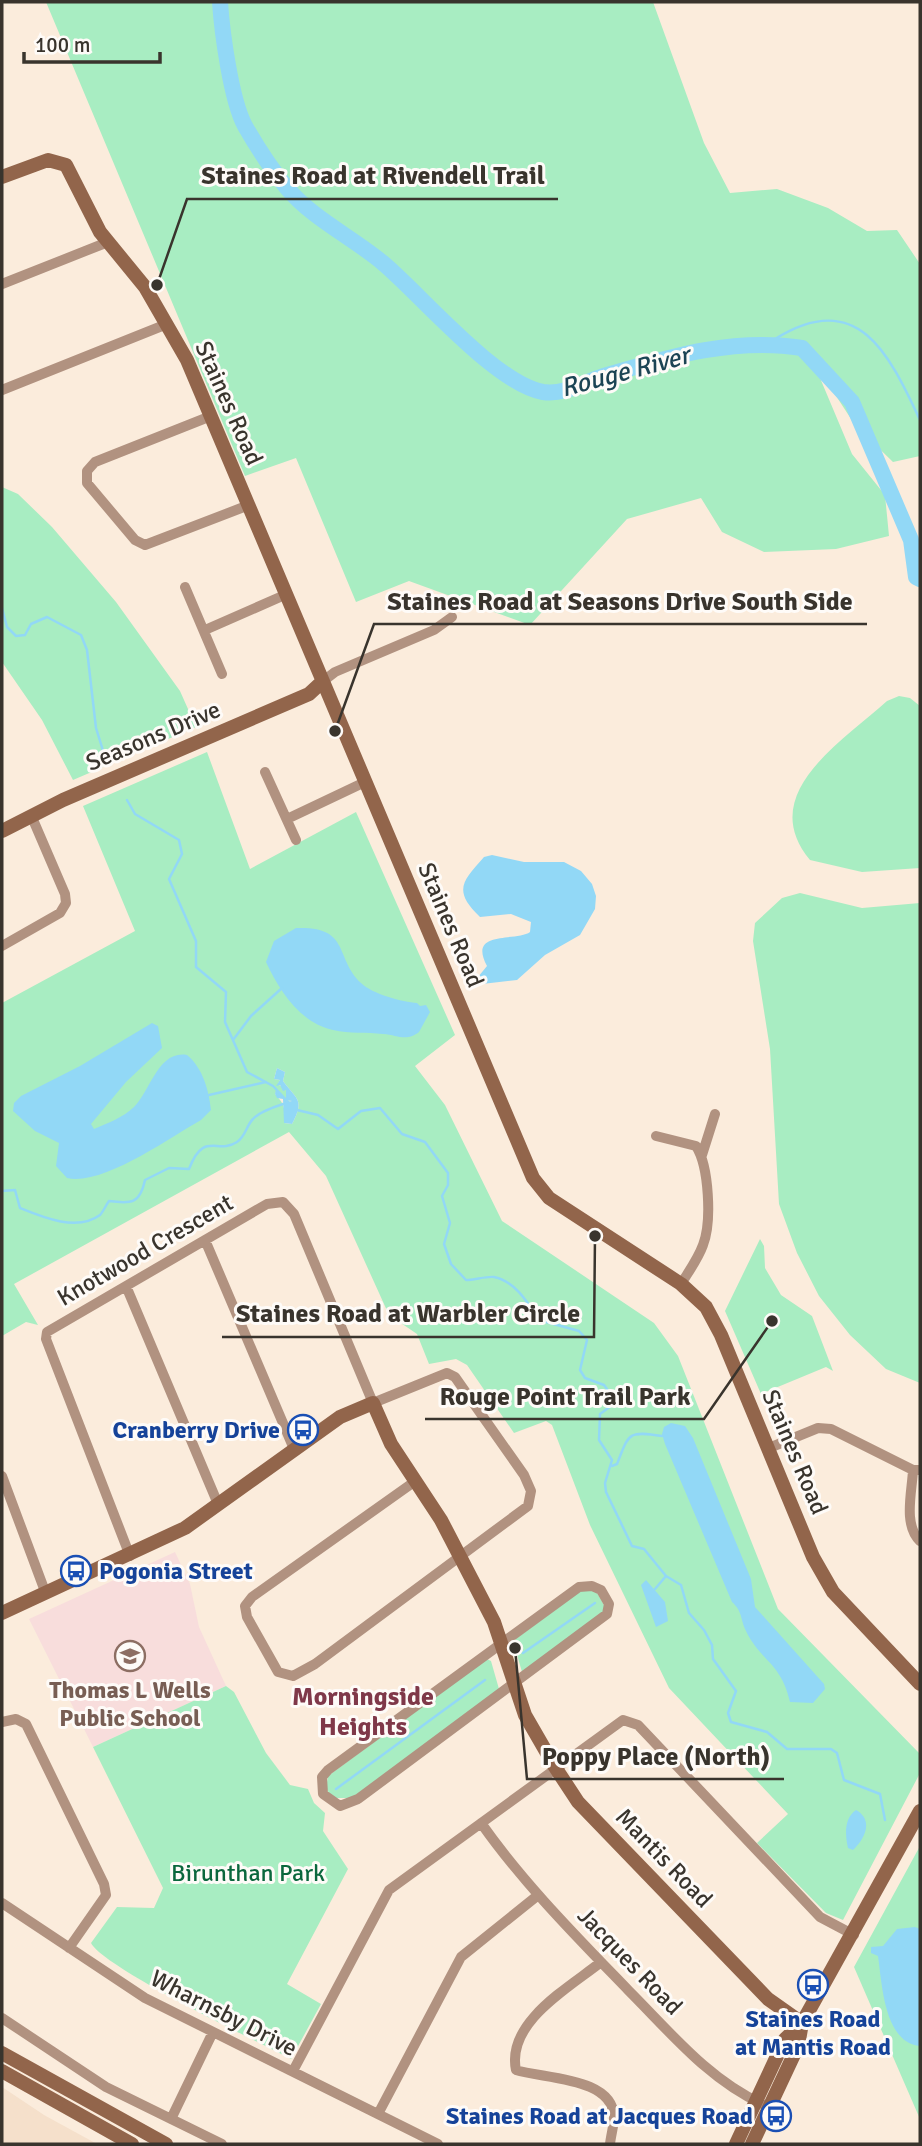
<svg xmlns="http://www.w3.org/2000/svg" width="922" height="2146" font-family="Signika,sans-serif">
<rect width="100%" height="100%" fill="#fbecdc"/>
<path fill="#f5e0cb" d="M2,2087L44,2115L97,2144H2Z"/>
<path fill="#f8dddc" d="M175,1552L190,1584L199,1627L226,1686L93,1747L29,1619Z"/>
<path fill="#a8edc2" fill-rule="evenodd" d="M46,2H653L704,143L730,193L777,189L828,208L867,231L897,230L920,264V456L893,462L855,425L812,359L852,454L885,495L889,536L836,549L764,552L722,532L701,498L627,519L530,625L409,581L356,602L296,458L245,476Z
M2,487L18,494L52,527L116,602L180,691L196,727L73,780L42,720L2,662Z
M899,696L910,698L920,706V868L862,872L810,860C755,794 843,741 887,701Z
M207,752L250,869L356,812L455,1035L415,1066L445,1105L502,1221L654,1323L678,1356L778,1609L920,1754V1773L843,1920L826,1913L757,1843L788,1814L669,1688L590,1525L552,1425L546,1421L514,1433L467,1365L456,1359L429,1364L417,1334L389,1315L326,1176L289,1132L14,1284L38,1325L26,1322L2,1336V1003L135,931L83,806ZM277,1068L285,1072L283,1081C297,1100 305,1099 292,1124L284,1123C285,1107 285,1105 275,1094L277,1090L286,1102L292,1101L287,1100V1091L278,1084L280,1080L274,1079Z
M800,893L862,908L920,903V1383L886,1369L850,1335L819,1296L797,1253L779,1204L770,1049L753,941L755,923L782,898Z
M760,1239L764,1246L765,1268L781,1295L812,1316L833,1371L826,1367L761,1394L725,1311Z
M583,1589H595L605,1607L603,1613L522,1672L513,1641Z
M487,1659L491,1661L499,1689L352,1798H332L326,1788L328,1776Z
M226,1686L234,1692L266,1753L290,1785L308,1789L314,1803L325,1813L323,1831L348,1869L287,1984L321,2004L291,2059C258,2042 103,1967 91,1943L117,1907L154,1908L163,1888L93,1747Z
M920,1846V2119L854,1967Z"/>
<path fill="#92d8f6" d="M492,855L524,862H564L581,871L592,884L596,896L595,909L580,935L545,955L517,980L482,984L478,977L487,966C467,929 517,942 530,932L531,922L511,914L480,917C452,890 463,881 484,857Z
M296,928C351,926 334,957 361,983C372,994 403,1002 417,1003L420,1006L426,1005L430,1012L419,1032C406,1042 398,1035 383,1034C366,1032 350,1034 333,1030C300,1023 279,990 266,962L274,941Z
M152,1023L158,1026L162,1048L126,1082L91,1124L94,1129C106,1124 124,1117 134,1107C150,1092 158,1050 187,1055C203,1068 209,1091 211,1110L201,1120C169,1138 103,1186 67,1178L56,1166L59,1143L35,1131L13,1111L14,1103L21,1096L80,1066Z
M277,1068L285,1072L283,1081C297,1100 305,1099 292,1124L284,1123L283,1099L277,1098L275,1094L276,1089L287,1102L292,1101L286,1100V1090L283,1091L280,1085L276,1086L280,1080L274,1079Z
M671,1423L685,1426L693,1438L751,1579L755,1607L824,1684L825,1689L813,1703L790,1702C781,1662 761,1662 746,1631C740,1619 743,1612 732,1602L665,1444L662,1434L664,1427Z
M646,1580L665,1602L668,1621L656,1627L641,1585Z
M856,1810C874,1820 865,1839 853,1850L848,1848C845,1835 844,1818 856,1810Z
M915,1927L920,1929V2046C884,2043 882,1983 878,1956L871,1953V1947L883,1946L897,1929Z"/>
<g fill="none" stroke-linecap="round" stroke-linejoin="round">
<path stroke="#92d8f6" stroke-width="2.5" d="M775,339C858,287 889,354 920,420
M2,608L7,627L16,636L25,635L31,624L47,617L81,635L87,650L96,728L105,757
M127,800L135,814L179,840L182,854L169,879L196,941V967L226,992L225,1022L247,1072L273,1086L290,1104
M233,1040L251,1016L282,988
M209,1095L266,1082
M297,1110L318,1115L338,1129L361,1111L380,1108L402,1134L425,1142L448,1173V1185L442,1196L450,1223L444,1244L451,1264L466,1280C474,1280 487,1276 494,1277C515,1281 528,1303 539,1320L579,1331L587,1340L580,1370L585,1378L604,1385L612,1396L611,1406L600,1414L599,1440L612,1460L605,1483L606,1492L632,1546L644,1549L666,1576L681,1585L689,1613L704,1630L712,1645L713,1659L736,1691L728,1713L731,1722L767,1732L787,1749H831L837,1753L844,1780L880,1794L885,1820
M2,1191L15,1190L20,1208C42,1217 77,1232 100,1215C103,1212 106,1205 109,1201C131,1204 140,1204 145,1180L169,1168L189,1169C204,1130 217,1155 237,1142C246,1136 246,1126 253,1119C259,1112 274,1107 283,1104
M612,1466L617,1464C629,1434 627,1430 662,1436
M655,1589L666,1576
M523,1653L595,1603
M336,1789L485,1680"/>
<path stroke="#92d8f6" stroke-width="16" d="M220,2C222,32 231,100 245,126C257,147 271,169 287,188C313,219 352,237 383,263C421,295 496,384 543,392C566,395 584,382 604,376C669,357 734,337 802,348L852,402L911,540L916,577L920,579"/>
<path stroke="#b19280" stroke-width="10" d="M2,284L108,242
M2,390L167,324
M211,416L95,462L87,471V483L135,540L145,545L249,505
M185,587L222,674
M205,630L287,594
M322,682L335,672L434,630L452,617
M265,772L296,840
M287,819L365,782
M2,946L60,913L66,903L65,894L31,815
M656,1136L696,1146C709,1166 712,1222 703,1245C698,1259 689,1271 681,1284
M702,1155L715,1114
M205,1240L294,1449
M126,1286L218,1504
M769,1448L818,1428L831,1429L913,1470H920
M913,1470C912,1492 903,1525 920,1541
M2,1476L46,1594
M130,1556L46,1339L47,1332L267,1204L283,1202L294,1214L373,1403L447,1373L455,1377L524,1475L531,1491L528,1506L315,1664L293,1676L278,1672L247,1617L245,1606L252,1597L414,1482
M592,1586L601,1590L609,1604L607,1614L358,1799L340,1806L323,1794L322,1777L328,1770L579,1587Z
M2,1722L16,1719L26,1724L104,1884L106,1895L69,1948
M481,1823C524,1884 577,1937 629,1991C671,2033 708,2079 762,2104
M2,1903L145,1998L438,2144
M601,1962C570,1987 506,2022 516,2070C544,2079 613,2077 614,2117C614,2125 611,2135 610,2144
M2,2018L106,2087L222,2144
M293,2071L389,1890L623,1720L638,1725L820,1917L854,1935
M378,2114L461,1957L537,1896
M171,2119L212,2034"/>
<path stroke="#92654b" stroke-width="14" d="M2,177L48,160L66,165L100,232L145,287L187,360L533,1178L549,1198L681,1284L706,1307L721,1335L813,1557L833,1592L920,1684
M2,831L63,800L309,694L322,682
M2,1613L185,1528L340,1417L373,1403L391,1444L441,1520L494,1622L525,1715L555,1767L578,1802L768,1999L802,2023
M2,2053L166,2144
M2,2071L132,2144
M736,2144L785,2039L802,2023L920,1811
M752,2144L798,2046L802,2023"/>
</g>
<defs>
<g id="bus-ring" transform="scale(1.575)"><circle r="9.5" fill="#fefbf8" stroke="#1a4fb4" stroke-width="1.5"/><path d="M-5-6H5V4H4V6H2V4H-2V6H-4V4H-5ZM-3.5-4V0h7V-4ZM-3.5 1.2v1.5H-2V1.2ZM2 1.2v1.5H3.5V1.2Z" fill="#1a4fb4"/></g>
<g id="school-ring" transform="scale(1.575)"><circle r="9.5" fill="#fefbf8" stroke="#8d6e63" stroke-width="1.5"/><path d="M0-5L7-2L0 1L-7-2ZM-4 1L0 2.5L4 1V4Q0 6-4 4Z" fill="#8d6e63"/></g>
</defs>
<g fill-rule="evenodd">
<use href="#bus-ring" x="303" y="1430"/>
<use href="#bus-ring" x="76" y="1571"/>
<use href="#school-ring" x="130" y="1656"/>
<use href="#bus-ring" x="813" y="1985"/>
<use href="#bus-ring" x="776" y="2116"/>
</g>
<g text-anchor="middle" stroke-width="6" stroke-linejoin="round" paint-order="stroke">
<g font-size="24" fill="#39342d" stroke="#fefbf8">
<text transform="translate(229 403) rotate(66)" y="8">Staines Road</text>
<text transform="translate(153 736) rotate(-23)" y="8">Seasons Drive</text>
<text transform="translate(451 925) rotate(67)" y="8">Staines Road</text>
<text transform="translate(145 1250) rotate(-30)" y="8">Knotwood Crescent</text>
<text transform="translate(795 1452) rotate(67)" y="8">Staines Road</text>
<text transform="translate(664 1858) rotate(46)" y="8">Mantis Road</text>
<text transform="translate(630 1961) rotate(46)" y="8">Jacques Road</text>
<text transform="translate(224 2013) rotate(27)" y="8">Wharnsby Drive</text>
</g>
<g font-size="24" font-weight="bold" fill="#164399" stroke="#fefbf8" text-anchor="end">
<text x="280" y="1438">Cranberry Drive</text>
<text x="99" y="1579" text-anchor="start">Pogonia Street</text>
<text x="813" y="2027" text-anchor="middle">Staines Road<tspan x="813" dy="28">at Mantis Road</tspan></text>
<text x="753" y="2124">Staines Road at Jacques Road</text>
</g>
<g font-size="24" font-weight="bold" fill="#785e54" stroke="#fefbf8">
<text x="130" y="1698">Thomas L Wells<tspan x="130" dy="28">Public School</tspan></text>
</g>
<g font-size="24" fill="#0a673d" stroke="#fefbf8">
<text x="248" y="1881">Birunthan Park</text>
</g>
<g font-size="26" font-style="italic" fill="#1c4454" stroke="#fefbf8">
<text transform="translate(625 371) rotate(-15)" y="9">Rouge River</text>
</g>
<g font-size="26" font-weight="bold" fill="#7f3849" stroke="#fefbf8">
<text x="363" y="1705">Morningside<tspan x="363" dy="30">Heights</tspan></text>
</g>
</g>
<path fill="none" stroke="#39342d" stroke-width="2.5" d="M157 285L187 199H558M335 731L374 624H867M595 1236L594 1337H222M772 1321L704 1419H425M515 1648L527 1779H784"/>
<g fill="#39342d" stroke="#fefbf8" stroke-width="2.5">
<circle cx="157" cy="285" r="7"/>
<circle cx="335" cy="731" r="7"/>
<circle cx="595" cy="1236" r="7"/>
<circle cx="772" cy="1321" r="7"/>
<circle cx="515" cy="1648" r="7"/>
</g>
<g font-size="26" text-anchor="middle" font-weight="bold" fill="#39342d" stroke="#fefbf8" stroke-width="6" stroke-linejoin="round" paint-order="stroke">
<text x="373" y="184">Staines Road at Rivendell Trail</text>
<text x="620" y="610">Staines Road at Seasons Drive South Side</text>
<text x="408" y="1322">Staines Road at Warbler Circle</text>
<text x="565" y="1405">Rouge Point Trail Park</text>
<text x="656" y="1765">Poppy Place (North)</text>
</g>
<rect width="922" height="2146" fill="none" stroke="#39342d" stroke-width="7"/>
<path d="M24 52v10h136v-10" fill="none" stroke="#39342d" stroke-width="3.5"/>
<text x="35" y="52" font-size="21" fill="#39342d" stroke="#fefbf8" stroke-width="5" paint-order="stroke">100 m</text>
</svg>
